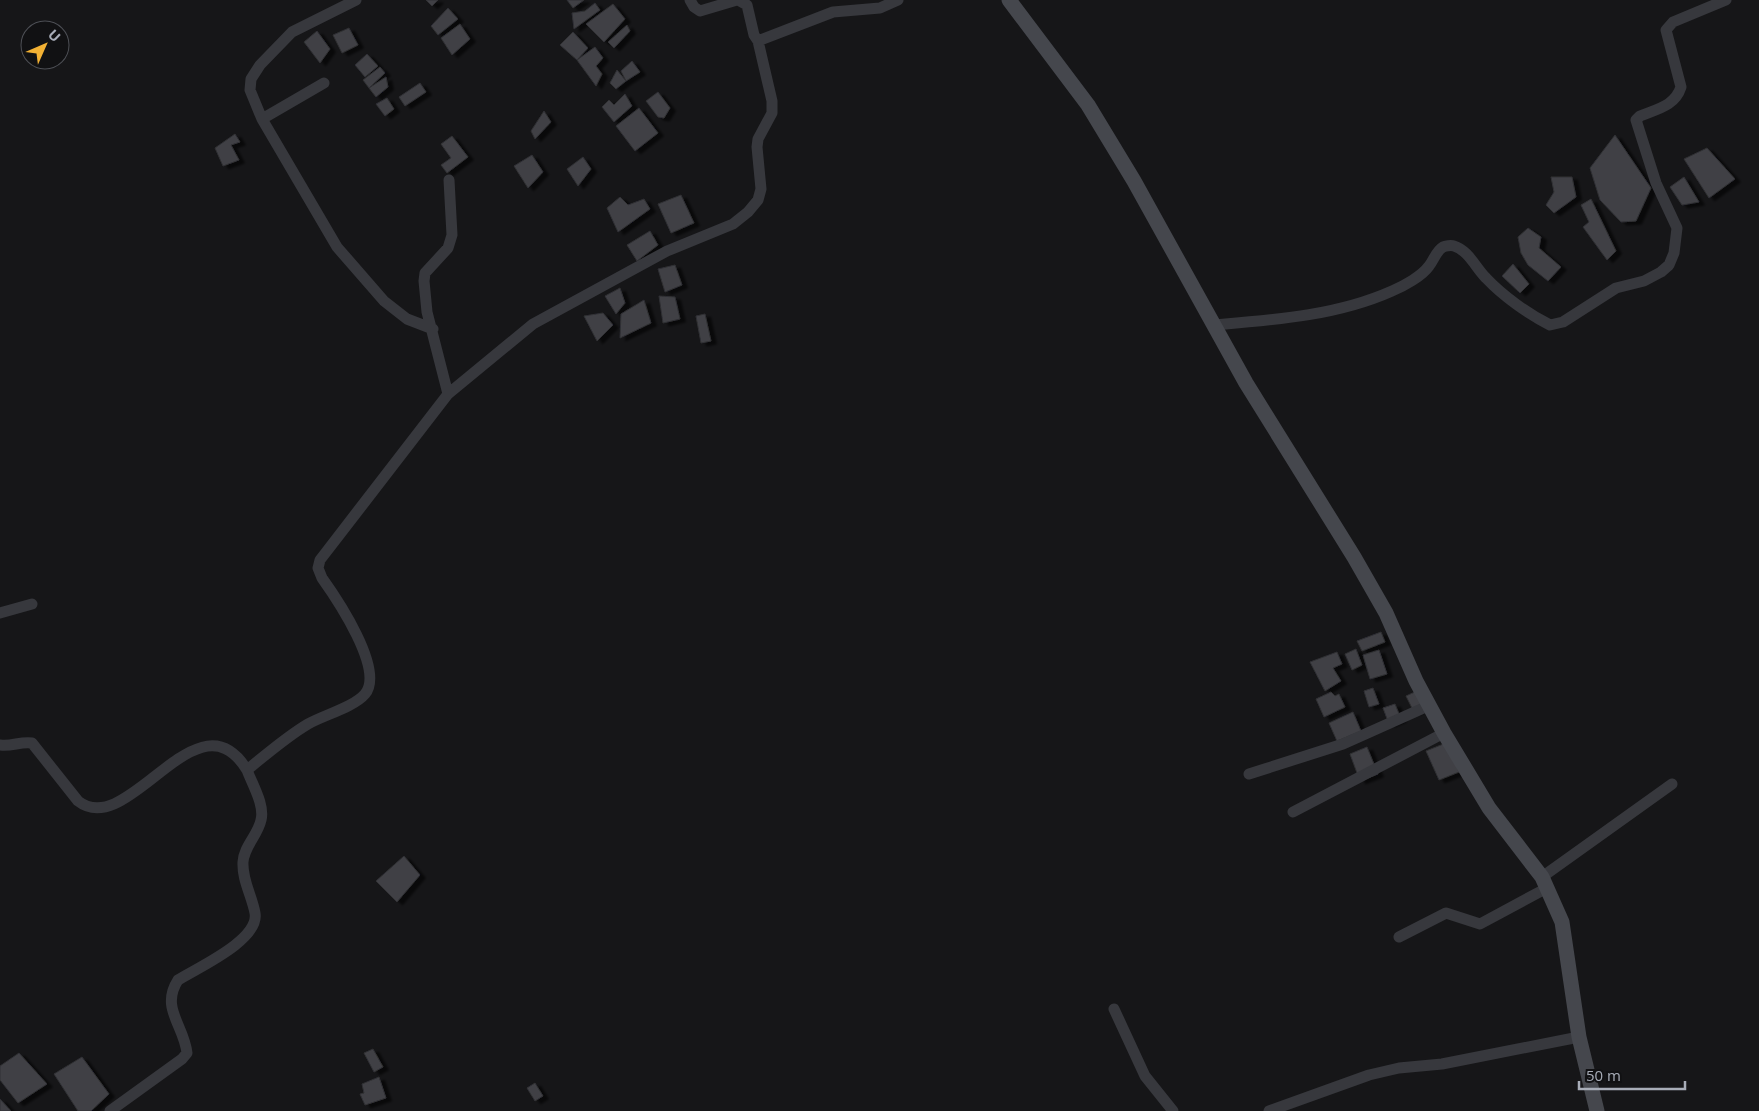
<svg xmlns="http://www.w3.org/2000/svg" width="1759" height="1111" font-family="'Open Sans',sans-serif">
<defs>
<filter id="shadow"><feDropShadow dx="5.5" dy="3" stdDeviation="1" flood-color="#0009"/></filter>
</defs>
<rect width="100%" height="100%" fill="#161618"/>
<path fill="#404145" stroke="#303034" filter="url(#shadow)" d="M426,0H438L432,6Z
M567,0H584L573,8Z
M595,3L600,10L574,29L572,13L585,11Z
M613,4L625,19L604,42L586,24Z
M448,8L458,19L438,35L431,26Z
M460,24L470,39L452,55L441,38Z
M627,25L630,31L614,48L608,42Z
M349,28L358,45L342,53L333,35Z
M317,31L330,49L320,63L304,42Z
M573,32L588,48L577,60L560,45Z
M595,47L603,58L596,66L602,74L596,86L577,60Z
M367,54L378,66L365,77L355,65Z
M632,61L640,72L626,81L621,71Z
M380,67L385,73L369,88L363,80Z
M617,70L626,81L616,89L610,83Z
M386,77L388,87L376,97L369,88Z
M420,83L426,92L405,106L399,97Z
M658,92L670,108L664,118L658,117L646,101Z
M625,94L632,106L614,122L602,107L609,100L614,105Z
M387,98L394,109L385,116L376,104Z
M639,108L658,133L635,151L616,126Z
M544,111L551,122L535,139L531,131Z
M235,134L240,142L231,145L239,160L223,166L215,148Z
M1615,135L1651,188L1636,221L1621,222L1600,200L1590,168Z
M452,136L468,157L447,173L441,165L451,158L441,144Z
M1707,148L1735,179L1709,198L1684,159Z
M532,155L543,172L528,188L514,166Z
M583,157L591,169L578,186L567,169Z
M1551,177H1572L1576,197L1554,213L1546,205L1554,192Z
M1684,177L1699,202L1682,205L1670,187Z
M681,195L694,223L671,233L658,204Z
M620,197L628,205L644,199L650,209L618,232L607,208Z
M1591,199L1616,251L1607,260L1583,227L1589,222L1581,205Z
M1528,228L1541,237L1539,248L1561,267L1548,281L1528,265L1521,253L1518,237Z
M650,231L658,245L637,261L627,245Z
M1513,264L1529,284L1520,293L1502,276Z
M675,265L682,285L665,292L658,269Z
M620,288L625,303L616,314L605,296Z
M659,296L675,297L680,319L663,323Z
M644,300L651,323L620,338L621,314Z
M603,313L613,325L597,341L584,316Z
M705,314L711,341L701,343L696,316Z
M1381,632L1385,642L1362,651L1357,641Z
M1356,649L1362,665L1352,670L1345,654Z
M1379,650L1387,674L1370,679L1363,655Z
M1337,652L1342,664L1333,668L1341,681L1325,691L1310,662Z
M1373,688L1379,704L1369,707L1364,691Z
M1417,691L1425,707L1414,712L1406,696Z
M1331,692L1335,696L1339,694L1345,707L1324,717L1316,699Z
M1395,704L1401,719L1389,724L1383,708Z
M1353,712L1361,731L1337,741L1329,723Z
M1446,743L1459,772L1439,780L1426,751Z
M1367,747L1378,774L1360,781L1350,754Z
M404,856L420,875L397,902L376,881Z
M373,1049L383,1067L374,1072L364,1053Z
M19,1053L47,1084L18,1103L0,1080V1066Z
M82,1057L109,1094L91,1111H78L54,1074Z
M379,1077L386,1098L365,1105L360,1094L364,1093L362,1084Z
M535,1083L543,1096L535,1101L527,1088Z
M0,1099L11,1111H0Z"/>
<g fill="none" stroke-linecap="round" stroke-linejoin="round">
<path stroke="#37383d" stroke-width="11" d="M356,0L292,32L260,65L251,79L250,90L262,119L337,247L384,301L407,319L433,329
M690,0L694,7L700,11L737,0
M738,0L747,5L754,35L758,41
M262,119L324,83
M1213,325C1273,320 1336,316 1392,291C1404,286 1422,276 1429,266C1434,260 1436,251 1443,247C1445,246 1451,245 1454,246C1468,250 1476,268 1486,278C1503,296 1528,314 1550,325L1563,322L1616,288L1644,281L1661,272L1669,265L1674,253L1677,228L1656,183L1636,120L1640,116C1657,109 1675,106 1681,87L1666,30L1673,22L1726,0
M448,394L427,312L424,281L425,273L448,248L452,235L449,180
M0,613L32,604
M0,745C11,747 21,741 32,743L78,801C129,841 197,689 247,770
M1249,774L1343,744L1428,706
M1293,812L1444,733
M1542,877L1672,784
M1399,937L1446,913L1480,924L1547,888
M1114,1009L1145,1076L1173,1111
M110,1111L182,1059L187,1053C184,1025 160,1008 178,980C197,968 260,940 255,913C252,896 242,880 243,862C244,846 258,835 261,820C265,805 252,784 247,770C267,754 286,737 308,724C324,715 354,707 365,694C385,670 337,599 322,578L318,568L320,560L448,394L533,324L667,251L733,224L748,212L758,200L761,189L757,147L758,139L772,113V101L758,41L833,12L880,8L898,0
M1269,1111L1369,1075L1399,1068L1442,1064L1579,1037"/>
<path stroke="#45474d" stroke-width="15" d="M1009,0L1088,105L1134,181L1246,383L1354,557L1386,613L1416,681L1444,733L1489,808L1542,877L1562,922L1579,1037L1597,1111"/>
</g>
<g transform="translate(45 45) rotate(45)"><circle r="24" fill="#111113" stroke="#4d4f55"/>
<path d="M0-4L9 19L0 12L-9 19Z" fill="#f2b134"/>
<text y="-8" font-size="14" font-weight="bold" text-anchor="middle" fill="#a8adb8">U</text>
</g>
<path d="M1579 1081v8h106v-8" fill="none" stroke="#a8adb8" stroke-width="2.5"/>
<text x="1586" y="1081" font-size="15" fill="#a8adb8" stroke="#111113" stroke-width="4" paint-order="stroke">50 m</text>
</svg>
